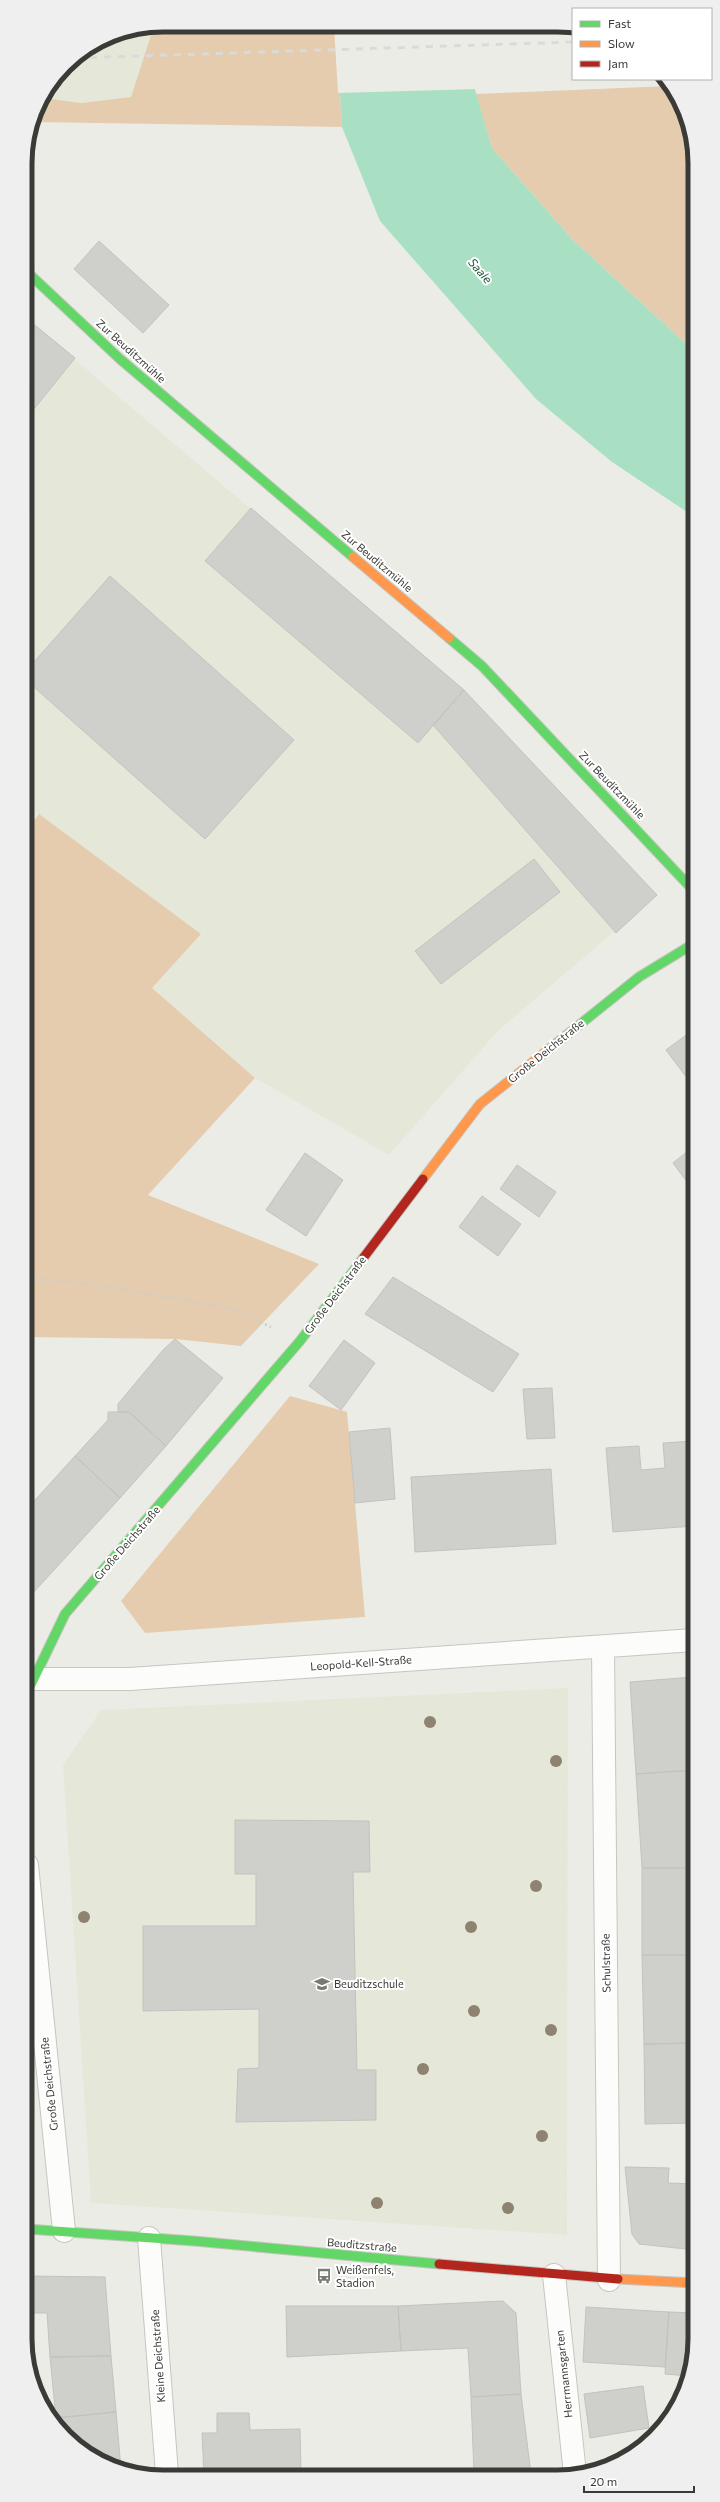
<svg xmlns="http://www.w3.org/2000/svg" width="720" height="2502" font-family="Commissioner,sans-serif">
<rect width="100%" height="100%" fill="#ecece6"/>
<path fill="#e5e8d9" d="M152,32L131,97L81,103L44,98L66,65L111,35Z
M25,317L464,690L657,895L498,1031L389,1155L255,1078L151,988L201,934L26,806Z
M568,1688L567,2235L91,2203L63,1765L101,1710Z"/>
<path fill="#e5ccae" d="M163,25L336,26L342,127L33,122L36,110L44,98L81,103L131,97L152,32L124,33Z
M669,86L681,102L692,136L693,347L684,342L573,240L492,148L476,94Z
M39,814L201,934L152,988L255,1078L148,1195L319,1264L241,1346L175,1339L27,1337L26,831Z
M290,1396L347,1412L365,1617L145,1633L121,1601Z"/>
<path fill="#a9e0c3" d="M336,26L457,27L492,148L573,240L684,342L693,347V516L612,462L536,399L380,221L342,127Z"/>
<path fill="#ecece6" d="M334,26L459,27L477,89L338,93Z"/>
<path fill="#cfd0cc" stroke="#c1c3be" d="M99,241L169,305L143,333L74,269Z
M25,317L75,358L34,409L26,402Z
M251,508L464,690L418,743L205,561Z
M110,576L294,740L205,839L26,680V671Z
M464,690L657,895L616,933L433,725Z
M693,821V834L688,832Z
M534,859L560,892L441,984L415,951Z
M693,1030V1086L666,1050Z
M693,1147V1190L673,1163Z
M305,1153L343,1180L306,1236L266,1210Z
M517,1165L556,1192L539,1217L500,1189Z
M482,1196L521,1224L498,1256L459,1227Z
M393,1277L519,1354L493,1392L365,1314Z
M175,1339L223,1378L166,1446L129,1412H118V1404L163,1350Z
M344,1340L375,1363L341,1410L309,1386Z
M552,1388L555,1438L527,1439L523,1389Z
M108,1412H129L166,1446L120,1498L75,1456L108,1420Z
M390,1428L395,1499L355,1503L349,1432Z
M694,1441V1526L613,1532L606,1448L639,1446L641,1470L665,1468L663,1443Z
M75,1456L120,1498L32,1594L27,1589V1509Z
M551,1469L556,1544L415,1552L411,1477Z
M27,1589L32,1594L27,1600Z
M693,1677L694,1770L636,1774L630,1682Z
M694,1770V1868H642L636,1774Z
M235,1820L369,1821L370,1872H353L357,2070H376V2120L236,2122L238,2069L259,2068V2009L143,2011V1926H256V1874H235Z
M642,1868H694V1955H642Z
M642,1955H694V2043L644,2044Z
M694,2043V2123L645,2124L644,2044Z
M625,2167L669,2168L668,2183L695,2184V2250L639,2244L632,2234Z
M28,2276L105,2277L111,2356L50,2357L47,2313H28Z
M503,2301L516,2313L521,2394L471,2397L468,2348L401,2351L398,2306Z
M286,2306H398L401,2351L287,2357Z
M586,2307L669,2312L665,2367L583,2362Z
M669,2312L695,2313V2348L688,2376L665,2374Z
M103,2356H111L116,2412L56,2418L50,2357Z
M643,2386L649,2428L590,2438L584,2394Z
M521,2394L531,2474H474L471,2397Z
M116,2412L121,2469L102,2463L66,2437L57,2425L56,2418Z
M217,2413H249L250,2430L300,2429L301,2474H204L202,2433H217Z"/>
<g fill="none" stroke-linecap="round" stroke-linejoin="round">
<g stroke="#c6c6c1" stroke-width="24">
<path id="street" d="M603,1647L609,2280
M27,1679H130L694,1640
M27,1865L64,2231
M149,2238L167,2474
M554,2275L575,2474"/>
</g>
<g stroke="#c6c6c1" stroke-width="11">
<path id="fast" d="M25,270L120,359L353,557
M449,638L482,666L693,890
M548,1050L639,977L693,944
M27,1693L65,1614L300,1341L364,1257
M27,2229L194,2241L439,2264"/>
</g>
<g stroke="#c6c6c1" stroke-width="11">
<path id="slow" d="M353,557L449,638
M423,1179L480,1104L548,1050
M618,2279L695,2283"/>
</g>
<g stroke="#c6c6c1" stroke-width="11">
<path id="jam" d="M364,1257L423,1179
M439,2264L618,2279"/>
</g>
<path stroke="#cdcdcb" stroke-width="2.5" stroke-dasharray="2 3" stroke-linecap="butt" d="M26,1278L99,1285L233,1309L271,1327"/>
<use href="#street" stroke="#fcfcfb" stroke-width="22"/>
<use href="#fast" stroke="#63d668" stroke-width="9"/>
<use href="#slow" stroke="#ff974d" stroke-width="9"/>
<use href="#jam" stroke="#b3261e" stroke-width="9"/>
<path stroke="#dadad8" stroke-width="3" stroke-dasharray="7 7" stroke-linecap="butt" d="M76,58L573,42"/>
</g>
<g fill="#8e8271">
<circle cx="430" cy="1722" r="6"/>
<circle cx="556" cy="1761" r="6"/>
<circle cx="536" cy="1886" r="6"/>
<circle cx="84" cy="1917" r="6"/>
<circle cx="471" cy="1927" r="6"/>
<circle cx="474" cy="2011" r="6"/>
<circle cx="551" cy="2030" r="6"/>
<circle cx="423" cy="2069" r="6"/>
<circle cx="542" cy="2136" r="6"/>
<circle cx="377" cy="2203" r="6"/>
<circle cx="508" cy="2208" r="6"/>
</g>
<defs>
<g id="school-bare" transform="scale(1.2)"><path d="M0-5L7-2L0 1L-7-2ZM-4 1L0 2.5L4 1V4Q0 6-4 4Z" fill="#787974" stroke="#fff" stroke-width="2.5" paint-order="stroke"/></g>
<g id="bus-bare" transform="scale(1.2)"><path d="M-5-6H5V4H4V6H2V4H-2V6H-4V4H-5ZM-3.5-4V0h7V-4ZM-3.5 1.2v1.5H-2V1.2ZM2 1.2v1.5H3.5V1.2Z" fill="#787974" stroke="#fff" stroke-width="2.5" paint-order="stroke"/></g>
</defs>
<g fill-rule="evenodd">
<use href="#school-bare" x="322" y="1984"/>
<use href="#bus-bare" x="324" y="2276"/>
</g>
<g text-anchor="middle" stroke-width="4" stroke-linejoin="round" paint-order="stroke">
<g font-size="11" fill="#3a3b36" stroke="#fff">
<text transform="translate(131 351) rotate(42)" y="4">Zur Beuditzmühle</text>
<text transform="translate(377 561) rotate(40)" y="4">Zur Beuditzmühle</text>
<text transform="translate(612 785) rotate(46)" y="4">Zur Beuditzmühle</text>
<text transform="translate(546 1051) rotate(-39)" y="4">Große Deichstraße</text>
<text transform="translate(335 1295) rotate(-53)" y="4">Große Deichstraße</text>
<text transform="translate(127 1543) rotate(-49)" y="4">Große Deichstraße</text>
<text transform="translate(361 1663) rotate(-4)" y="4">Leopold-Kell-Straße</text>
<text transform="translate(606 1963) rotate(-91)" y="4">Schulstraße</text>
<text transform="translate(49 2084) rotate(-96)" y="4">Große Deichstraße</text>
<text transform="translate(362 2245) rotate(5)" y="4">Beuditzstraße</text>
<text transform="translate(158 2356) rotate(-94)" y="4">Kleine Deichstraße</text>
<text transform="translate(564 2374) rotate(-96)" y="4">Herrmannsgarten</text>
</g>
<g font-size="11" fill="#3a3b36" stroke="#fff" text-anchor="start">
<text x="334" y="1988">Beuditzschule</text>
<text x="336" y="2274">Weißenfels,<tspan x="336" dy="13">Stadion</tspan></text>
</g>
<g font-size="12" font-style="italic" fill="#19563c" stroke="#fff">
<text transform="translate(480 271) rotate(49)" y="4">Saale</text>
</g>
</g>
<path d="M0 0H720V2502H0ZM163 32H557A131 131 0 0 1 688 163V2339A131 131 0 0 1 557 2470H163A131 131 0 0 1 32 2339V163A131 131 0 0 1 163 32Z" fill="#efefef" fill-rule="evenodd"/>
<path fill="none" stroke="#3a3b36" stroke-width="5" d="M163 32H557A131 131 0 0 1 688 163V2339A131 131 0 0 1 557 2470H163A131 131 0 0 1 32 2339V163A131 131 0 0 1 163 32Z"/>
<rect x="572" y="8" width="140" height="72" fill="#ffffff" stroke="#b0b1af"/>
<rect x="580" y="21" width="20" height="6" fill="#63d668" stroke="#b0b1af"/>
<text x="608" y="28" font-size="12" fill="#3a3b36">Fast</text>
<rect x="580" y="41" width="20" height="6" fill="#ff974d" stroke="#b0b1af"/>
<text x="608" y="48" font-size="12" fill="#3a3b36">Slow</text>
<rect x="580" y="61" width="20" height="6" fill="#b3261e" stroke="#b0b1af"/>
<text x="608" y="68" font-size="12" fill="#3a3b36">Jam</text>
<path d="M584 2486v6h110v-6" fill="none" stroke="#3a3b36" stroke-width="2"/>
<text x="590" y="2486" font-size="12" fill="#3a3b36" stroke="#ffffff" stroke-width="3" paint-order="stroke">20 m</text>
</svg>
